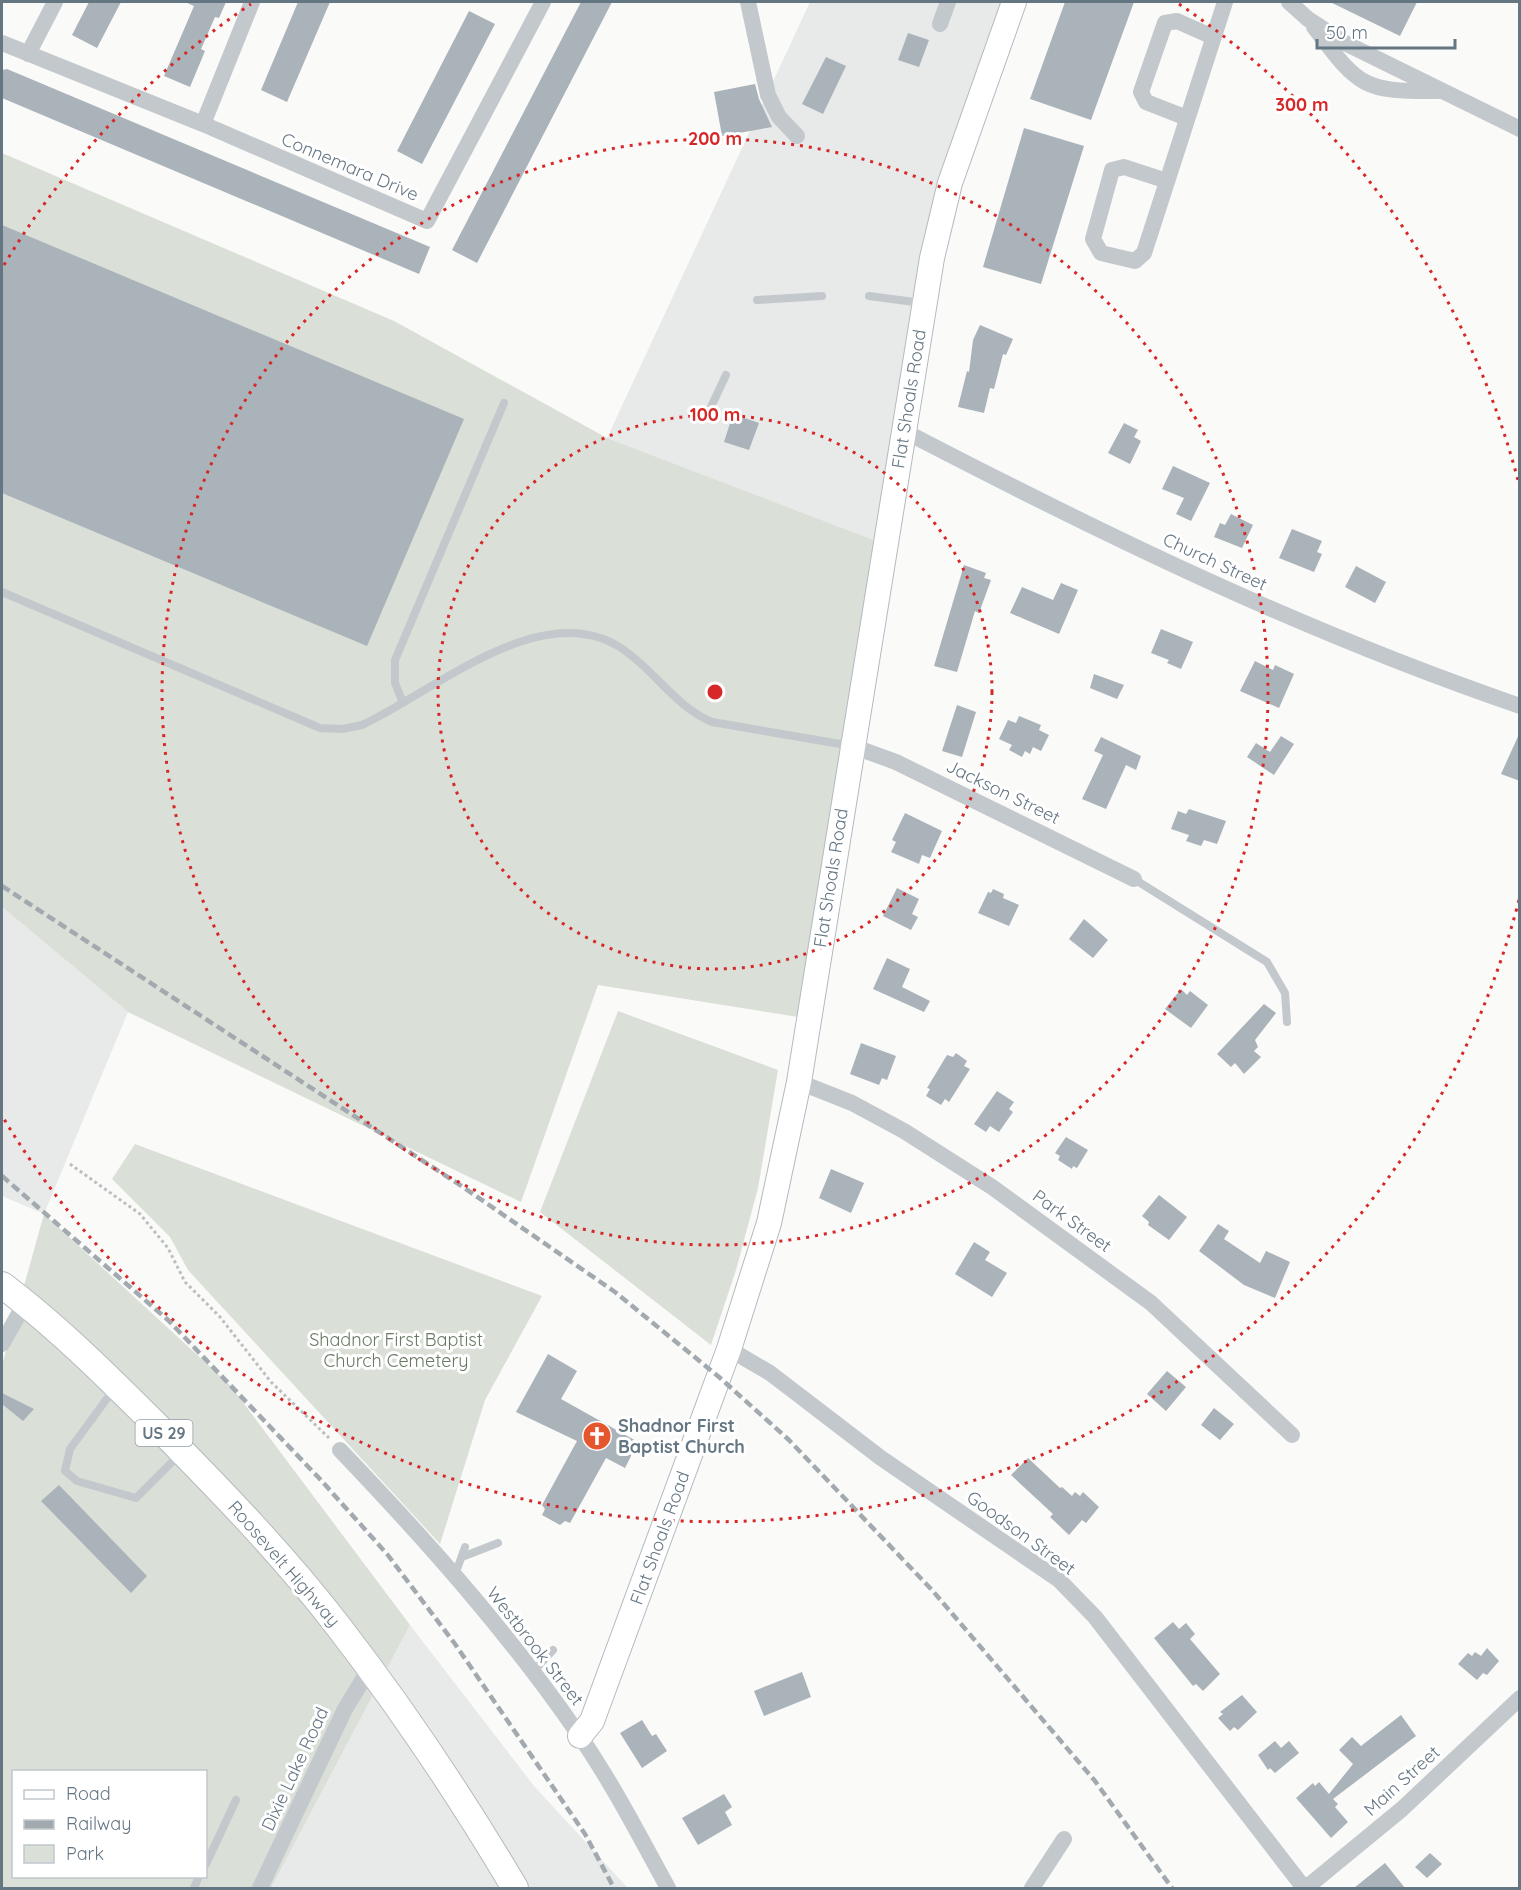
<svg xmlns="http://www.w3.org/2000/svg" width="1521" height="1890" font-family="Quicksand,sans-serif">
<rect width="100%" height="100%" fill="#fafaf8"/>
<path fill="#e8e9e9" d="M810,2H1013L945,184L879,542L607,438Z
M2,907L128,1012L44,1214L2,1196Z
M410,1625L534,1786L628,1888H271Z"/>
<path fill="#dadfd7" fill-rule="evenodd" d="M2,153L394,321L607,438L879,542L811,1019L598,985L521,1202L128,1012L2,907Z
M618,1011L778,1070L758,1188L736,1270L711,1345L540,1212Z
M135,1144L542,1296L485,1400L440,1544L188,1270L170,1237L112,1179Z
M44,1214L230,1385L410,1625L271,1888H2V1365ZM14,1772H206V1876H14Z"/>
<path fill="#aab3b9" d="M89,2H121L97,48L72,35Z
M185,2H226L219,18L215,17L201,49L205,51L190,87L164,76L194,6Z
M298,2H330L287,102L261,90Z
M581,2H612L477,263L452,250Z
M1065,2H1134L1091,120L1030,99Z
M1330,2H1417L1400,36Z
M469,11L495,24L422,164L397,151Z
M908,33L929,40L919,67L898,60Z
M826,57L846,66L823,114L802,104Z
M7,69L430,247L419,274L2,98V70Z
M755,84L759,99L772,127L722,136L714,92Z
M1024,128L1084,146L1041,284L983,267Z
M2,225L464,419L367,646L2,493Z
M980,325L1013,339L1006,355L1003,354L994,389L990,388L984,413L958,407L967,371L969,372L973,340Z
M733,414L759,423L749,450L724,442Z
M1124,423L1138,430L1134,437L1141,441L1130,464L1108,453Z
M1173,466L1210,483L1191,521L1176,514L1184,498L1162,489Z
M1231,514L1253,525L1242,548L1214,537L1220,523L1225,525Z
M1292,529L1322,541L1317,552L1322,554L1314,572L1279,558Z
M964,565L986,573L984,578L991,580L979,613L975,611L957,672L934,666Z
M1356,566L1386,582L1375,603L1345,587Z
M1061,583L1078,590L1059,634L1010,613L1022,587L1053,600Z
M1161,629L1193,642L1181,669L1167,663L1169,660L1151,653Z
M1255,661L1273,670L1275,665L1294,674L1279,708L1240,691Z
M1094,674L1124,685L1117,699L1090,688Z
M957,705L976,712L962,757L942,751Z
M1019,716L1041,725L1039,730L1049,735L1041,751L1033,747L1030,754L1025,751L1022,757L1009,750L1012,745L999,739L1008,720L1016,723Z
M1520,732V781L1501,774Z
M1281,736L1294,744L1274,775L1247,757L1256,743L1270,752Z
M1101,737L1141,756L1136,770L1126,765L1106,809L1082,799L1103,755L1094,751Z
M1189,809L1226,821L1217,844L1204,840L1201,846L1186,841L1189,835L1171,829L1178,811L1186,814Z
M905,813L942,831L930,858L922,855L919,864L891,852L896,842L892,840Z
M897,888L919,899L912,914L918,917L911,930L883,916Z
M993,889L1004,894L1003,898L1019,905L1009,926L978,913L988,892L991,893Z
M1084,919L1108,940L1093,958L1069,939Z
M887,958L910,969L902,987L930,1001L924,1012L873,989Z
M1181,989L1187,995L1190,991L1208,1005L1191,1028L1165,1009Z
M1264,1004L1276,1013L1255,1040L1258,1047L1254,1051L1261,1057L1244,1074L1235,1063L1231,1067L1217,1054Z
M861,1043L896,1056L887,1080L882,1078L879,1085L850,1074Z
M956,1053L967,1061L964,1066L970,1069L949,1102L945,1099L941,1105L926,1096L930,1089L927,1088L947,1055L953,1057Z
M997,1091L1014,1102L1009,1109L1013,1112L999,1132L990,1126L986,1132L974,1124Z
M1066,1137L1088,1150L1077,1168L1073,1166L1072,1169L1058,1160L1060,1156L1055,1153Z
M831,1169L864,1183L851,1213L819,1198Z
M1159,1195L1187,1217L1169,1240L1148,1225L1149,1222L1142,1216Z
M1218,1224L1229,1231L1224,1239L1260,1263L1266,1251L1290,1262L1275,1298L1244,1285L1199,1251Z
M974,1242L990,1252L985,1260L1007,1273L992,1297L955,1274Z
M548,1354L577,1371L561,1399L638,1442L625,1468L606,1458L570,1523L565,1521L560,1525L542,1515L545,1509L542,1505L577,1441L516,1412Z
M1167,1371L1186,1387L1166,1411L1147,1394Z
M2,1393L34,1409L23,1421L2,1404Z
M1214,1408L1234,1424L1220,1440L1201,1425Z
M1028,1458L1060,1488L1062,1487L1072,1496L1075,1492L1080,1496L1083,1492L1099,1507L1086,1523L1082,1520L1069,1535L1050,1517L1053,1514L1011,1475Z
M59,1485L147,1576L131,1593L41,1501Z
M1173,1622L1179,1629L1186,1623L1195,1634L1190,1639L1220,1674L1203,1691L1196,1684L1193,1686L1154,1638Z
M1487,1648L1499,1661L1487,1675L1483,1673L1477,1680L1458,1664L1468,1653L1472,1656L1475,1652L1481,1656Z
M802,1672L811,1697L764,1716L754,1691Z
M1242,1695L1257,1712L1238,1730L1234,1727L1230,1731L1218,1718L1223,1714L1220,1712Z
M1401,1715L1416,1736L1333,1799L1338,1804L1335,1807L1348,1822L1331,1838L1296,1798L1313,1783L1315,1786L1319,1782L1329,1794L1353,1764L1339,1750L1352,1737L1361,1746Z
M642,1720L652,1736L656,1734L667,1751L642,1768L620,1733Z
M1275,1741L1281,1748L1289,1741L1299,1753L1275,1773L1270,1768L1268,1770L1258,1755Z
M724,1794L732,1807L725,1812L732,1825L698,1845L682,1818Z
M1430,1853L1442,1864L1427,1878L1415,1867Z
M1385,1863L1405,1888H1354Z"/>
<g fill="none" stroke-linecap="round" stroke-linejoin="round">
<g stroke="#b3babf" stroke-width="26">
<path id="secondary" d="M580,1736L592,1721L729,1349L769,1223L799,1082L932,258L950,183L1014,2"/>
</g>
<g stroke="#b5babe" stroke-width="28">
<path id="primary" d="M2,1285C59,1328 111,1380 162,1431C223,1493 285,1557 338,1626C403,1710 461,1797 515,1888"/>
</g>
<path stroke="#bbbfc2" stroke-width="3" stroke-dasharray="3 3" stroke-linecap="butt" d="M70,1164L140,1214L168,1248L185,1282L220,1317L271,1382L329,1438"/>
<path stroke="#c3c8cc" stroke-width="8" d="M869,296L922,303
M757,300L822,296
M710,409L726,375
M2,592L320,728L342,729L362,725C432,693 541,596 621,648C655,670 674,706 712,722L852,746
M403,703L395,683V660L504,403
M1134,879L1267,962L1285,993L1287,1022
M114,1389L70,1449L65,1471L77,1481L136,1498L180,1454
M462,1557L498,1543
M455,1575L465,1547
M533,1672L553,1650
M206,1864L236,1800
M194,1888L199,1876"/>
<path stroke="#c3c8cc" stroke-width="16" d="M748,2L768,95L779,117L797,136
M1289,2L1308,19L1345,43L1520,129
M940,24L948,2
M1314,27C1359,87 1363,92 1439,91
M2,43L203,124L427,221L543,2
M28,54L55,2
M1187,118L1146,102L1141,92L1165,23L1177,21L1213,37
M203,124L252,2
M1167,181L1124,167L1112,170L1093,239L1101,253L1135,261L1144,253L1225,2
M904,431C1106,536 1304,632 1520,706
M852,746L896,762L1134,879
M799,1082L852,1103L904,1131L992,1187L1151,1303L1292,1435
M2,1344L25,1303
M729,1349L770,1373L881,1458L1059,1580L1095,1617L1304,1888
M340,1450C426,1540 509,1633 579,1735C613,1784 640,1837 668,1888
M260,1888L345,1709L370,1668
M1032,1888L1064,1839
M1306,1888L1402,1809L1520,1698"/>
<use href="#secondary" stroke="#fff" stroke-width="24"/>
<use href="#primary" stroke="#fff" stroke-width="26"/>
<path stroke="#a2aab0" stroke-width="4.5" stroke-dasharray="9 4.5" stroke-linecap="butt" d="M2,886L463,1187L615,1292L719,1377L789,1440L932,1590L1095,1781L1172,1888
M2,1176L168,1320L319,1478L387,1554L455,1644L585,1834L614,1888"/>
</g>
<g fill="none" stroke="#d62828" stroke-width="3" stroke-dasharray="3 6">
<circle cx="715" cy="692" r="277"/>
<circle cx="715" cy="692" r="553"/>
<path d="M1519 900A830 830 0 0 1 4 1119M4 265A830 830 0 0 1 251 4M1179 4A830 830 0 0 1 1519 484"/>
</g>
<defs>
<g id="church-disc" transform="scale(1.5)"><circle r="9.5" fill="#e4572e" stroke="#fff"/><path d="M-1.2-6h2.4v3.5h3.3v2.4h-3.3V6h-2.4V-.1h-3.3v-2.4h3.3Z" fill="#fff"/></g>
</defs>
<g fill-rule="evenodd">
<use href="#church-disc" x="597" y="1436"/>
</g>
<g text-anchor="middle" stroke-width="6" stroke-linejoin="round" paint-order="stroke">
<rect fill="#fff" stroke="#939fa8" stroke-width="1.5" x="135.5" y="1420" width="57" height="26" rx="4.5"/>
<g font-size="16" font-weight="bold" fill="#657683">
<text x="164" y="1439">US 29</text>
</g>
<g font-size="18" fill="#657683" stroke="#fff">
<text transform="translate(350 167) rotate(23)" y="6">Connemara Drive</text>
<text transform="translate(909 399) rotate(-81)" y="6">Flat Shoals Road</text>
<text transform="translate(1215 562) rotate(25)" y="6">Church Street</text>
<text transform="translate(1003 792) rotate(26)" y="6">Jackson Street</text>
<text transform="translate(831 878) rotate(-81)" y="6">Flat Shoals Road</text>
<text transform="translate(1072 1221) rotate(36)" y="6">Park Street</text>
<text transform="translate(1021 1533) rotate(36)" y="6">Goodson Street</text>
<text transform="translate(660 1538) rotate(-70)" y="6">Flat Shoals Road</text>
<text transform="translate(284 1564) rotate(49)" y="6">Roosevelt Highway</text>
<text transform="translate(535 1646) rotate(52)" y="6">Westbrook Street</text>
<text transform="translate(295 1769) rotate(-65)" y="6">Dixie Lake Road</text>
<text transform="translate(1402 1781) rotate(-42)" y="6">Main Street</text>
</g>
<g font-size="18" fill="#687a64" stroke="#fff">
<text x="396" y="1346">Shadnor First Baptist<tspan x="396" dy="21">Church Cemetery</tspan></text>
</g>
<g font-size="18" font-weight="bold" fill="#657683" stroke="#fff" text-anchor="start">
<text x="618" y="1432">Shadnor First<tspan x="618" dy="21">Baptist Church</tspan></text>
</g>
</g>
<circle cx="715" cy="692" r="9" fill="#d62828" stroke="#fff" stroke-width="3"/>
<g font-size="18" text-anchor="middle" font-weight="bold" fill="#d62828" stroke="#fff" stroke-width="6" stroke-linejoin="round" paint-order="stroke">
<text x="1302" y="111">300 m</text>
<text x="715" y="145">200 m</text>
<text x="715" y="421">100 m</text>
</g>
<rect width="1521" height="1890" fill="none" stroke="#657683" stroke-width="6"/>
<rect x="12" y="1770" width="195" height="108" fill="#ffffff" stroke="#c1c8cd" stroke-width="1.5"/>
<rect x="24" y="1790" width="30" height="9" fill="#ffffff" stroke="#c1c8cd" stroke-width="1.5"/>
<text x="66" y="1800" font-size="18" fill="#657683">Road</text>
<rect x="24" y="1820" width="30" height="9" fill="#a2aab0" stroke="#c1c8cd" stroke-width="1.5"/>
<text x="66" y="1830" font-size="18" fill="#657683">Railway</text>
<rect x="24" y="1845" width="30" height="18" fill="#dadfd7" stroke="#c1c8cd" stroke-width="1.5"/>
<text x="66" y="1860" font-size="18" fill="#657683">Park</text>
<path d="M1317 39v9h138v-9" fill="none" stroke="#657683" stroke-width="3"/>
<text x="1326" y="39" font-size="18" fill="#657683" stroke="#ffffff" stroke-width="4.5" paint-order="stroke">50 m</text>
</svg>
